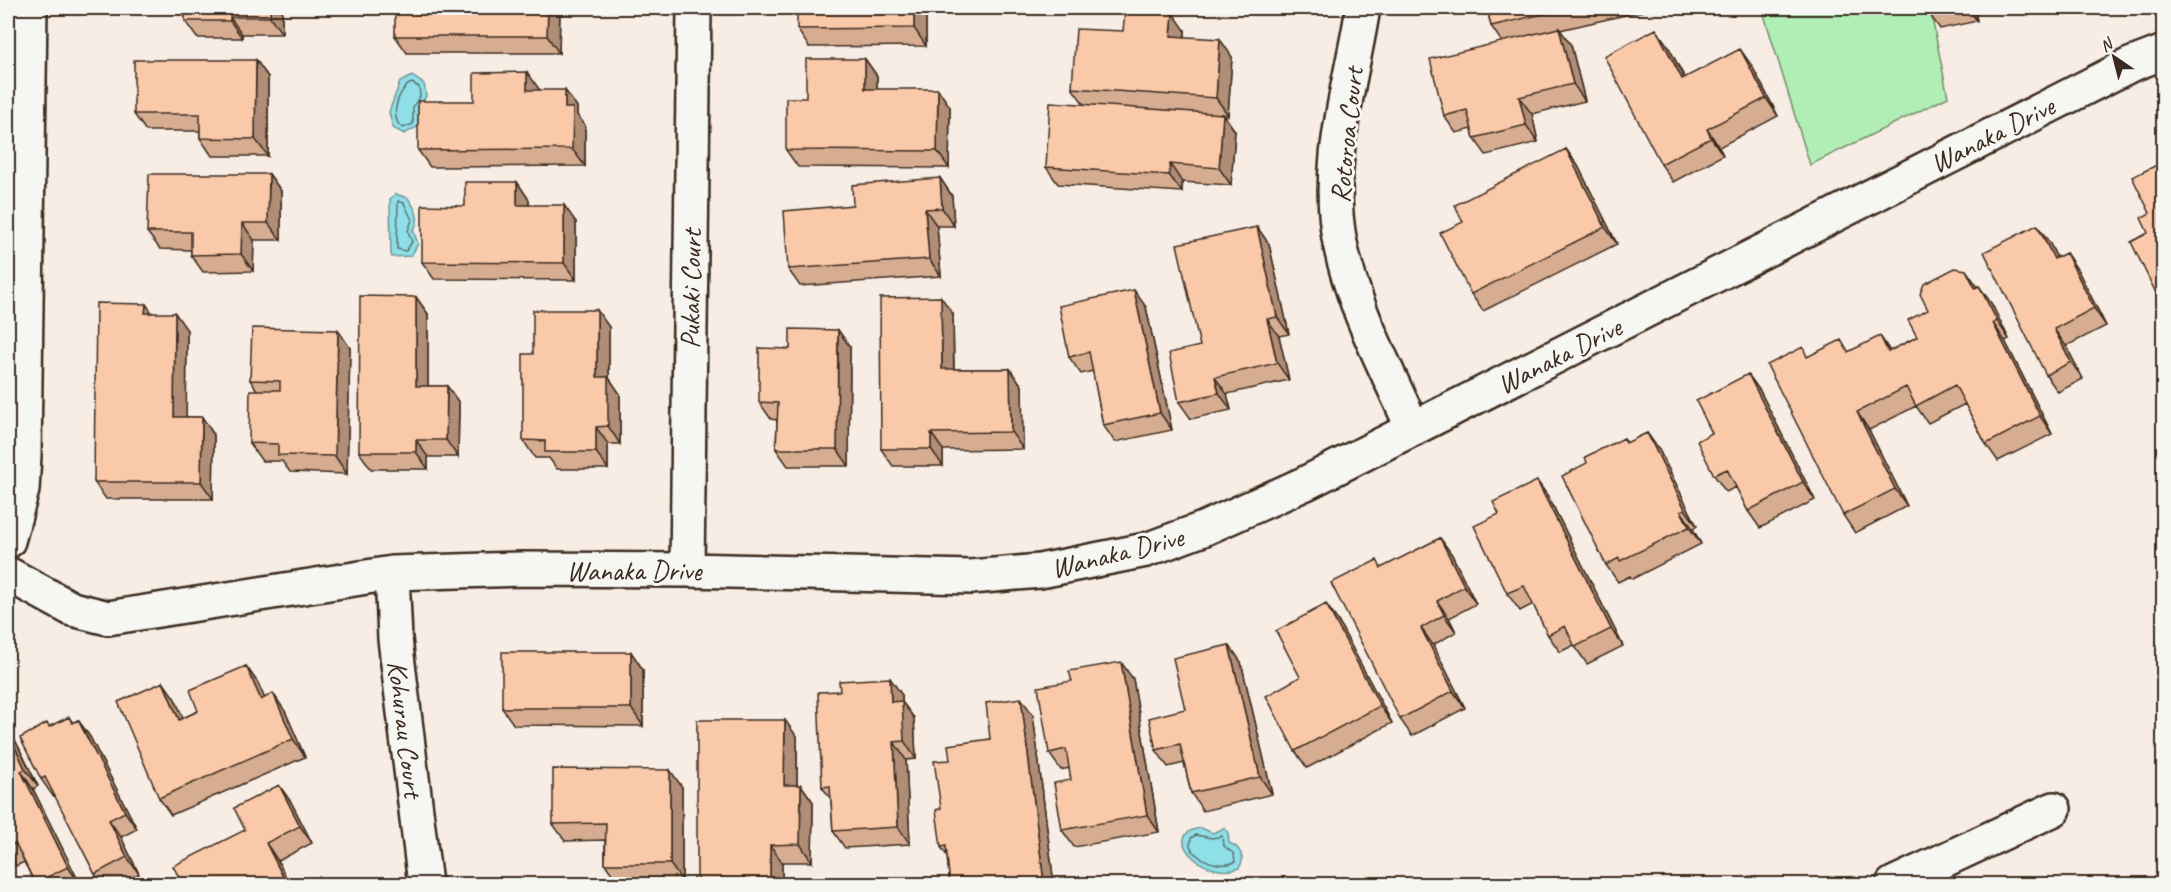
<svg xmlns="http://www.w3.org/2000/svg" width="2171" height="892" font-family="Caveat,sans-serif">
<rect width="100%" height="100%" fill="#f7ede4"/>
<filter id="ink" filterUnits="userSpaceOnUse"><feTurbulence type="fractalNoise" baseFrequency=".0167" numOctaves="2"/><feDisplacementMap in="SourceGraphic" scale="12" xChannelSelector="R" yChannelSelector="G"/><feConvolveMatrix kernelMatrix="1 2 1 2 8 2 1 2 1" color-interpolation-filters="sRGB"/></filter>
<g filter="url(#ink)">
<path fill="#b0eeb5" stroke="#768c6a" stroke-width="1.5" d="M1762,8H1930L1948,97L1810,165Z"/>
<path fill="#8edfe8" stroke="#6d9797" stroke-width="1.5" d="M412,76L424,84L426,96L421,104L419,126L404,134L393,128L389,112L400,82Z
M395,194L408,198C415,208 422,220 413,230L418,244L411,256L392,257L391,254L390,199Z
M1201,828L1213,833L1224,828L1228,832L1229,843C1240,847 1246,858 1239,868C1205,882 1158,834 1201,828Z"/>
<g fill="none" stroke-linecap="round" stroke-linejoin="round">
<path stroke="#5c726f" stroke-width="1.5" d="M412,83L419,87L420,96L413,107V124L403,128C388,120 398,87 412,83Z
M398,201L404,203L412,220L408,231L412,242L406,251L397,249Z
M1196,835L1212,838L1222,836L1224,846L1234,854L1235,862C1220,869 1197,860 1190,846L1191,838Z"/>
<g stroke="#3b2a1e" stroke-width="38">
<path id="street" d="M1363,8C1351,84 1324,165 1340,243C1353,308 1387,369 1413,429
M687,570L694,8
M392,573L395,639L425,884
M8,574L72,609L108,618L392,573L521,569L687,570L971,577L1040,571L1146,550L1203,529L1306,483L2130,65L2164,52
M1893,884L2054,809"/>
</g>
<g stroke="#3b2a1e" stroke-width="38">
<path id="secondary" d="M8,541L22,490L24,455L30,8"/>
</g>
<use href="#street" stroke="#f6f6f2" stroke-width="33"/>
<use href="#secondary" stroke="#f6f6f2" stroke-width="33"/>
</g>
<path fill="#d7ad92" stroke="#3b2a1e" stroke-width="1.5" d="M155,8H282V34H242V38H197L185,21V13H158Z
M560,8L559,53H407L395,36Z
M926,8V46L809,47L797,29Z
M1487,8H1656L1560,30L1571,45L1585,101L1532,114L1538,142L1486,155L1474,138L1472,129L1456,133L1444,116L1502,42L1491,26Z
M1927,8H1991L1975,11L1977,21L1940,29L1928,12Z
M1185,30V37L1232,57L1228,115H1224L1235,131L1231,185L1182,182V192L1058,184L1046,167L1084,104L1072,88L1123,31Z
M1668,46L1685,78L1752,66L1778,116L1719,147L1723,155L1673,182L1661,164Z
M865,59L877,76V89L950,107L949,168L798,167L786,150L806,98Z
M256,60L268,77V156H212L200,138V131H146L134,114Z
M539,89V90L577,107V115L585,125V166L430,167L418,150L474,101Z
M1566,149L1578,166L1617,244L1483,311L1471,294L1463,222Z
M2163,162V305L2157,295L2148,233L2150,213Z
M269,174L281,191V240H254L253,271L203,272L191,255V250L160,249L147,232Z
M940,178L952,196L954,226H937L941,276L800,286L788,269L853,205Z
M517,182L529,200V205L576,222V280L434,279L422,262L465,206Z
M1257,227L1269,244L1289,334L1279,336L1289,380L1227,394L1231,410L1191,419L1179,402L1200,346Z
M2049,242L2057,258L2066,253L2078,271L2106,326L2066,346L2083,379L2058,392L2046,375Z
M1977,286L1991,303L2009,339L2005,341L2052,434L1998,461L1986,444L1965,404L1928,423L1916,406L1869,430L1907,506L1855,533L1843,515L1809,356L1849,351H1890L1917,337Z
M416,297L428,314V386H447L459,403L458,457H428V469H371L359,452Z
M1146,307L1172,430L1115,442L1103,425L1093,371L1081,374L1069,357Z
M152,313L187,330L186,417H202L214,435L213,499H106L94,482Z
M953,314L954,369H1010L1022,386L1023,449L943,450V466H893L881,449Z
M609,327V378L620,394V444H608V469H557L549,458H535L523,440L533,354Z
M838,330L850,347L849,466H788L776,449L777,420L771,419L759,402Z
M350,348L347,474L290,472L282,461H262L249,443L257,390L250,380Z
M1760,391L1815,500L1760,528L1748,511L1736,487L1726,492L1714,475L1712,433Z
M1647,433L1659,450L1697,526L1693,529L1701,544L1632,579L1630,576L1618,582L1606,565L1587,463L1624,438L1627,443Z
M1537,481L1549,498L1623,646L1587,664L1574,645L1560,652L1548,635L1533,604L1520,611L1507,593L1499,514Z
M1440,538L1452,555L1476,604L1449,618L1456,632L1433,645L1465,708L1412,736L1400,719L1382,568Z
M1338,621L1392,723L1307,768L1295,751L1300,677Z
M1229,645L1241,662L1272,794L1203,811L1191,793L1184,763L1168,767L1156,750Z
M631,652L643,670V726L514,725L502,708Z
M246,666L258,683L264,698L285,711L305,757L171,815L159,798L163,682L175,699L183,718L198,711Z
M1133,679L1159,832L1074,847L1062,830L1071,780L1069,768L1061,770L1049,753Z
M840,691L902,695V702L914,718L916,759L906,760L910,844L845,848L833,831L831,799L822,787Z
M1033,715L1054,885H950L947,856L941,847V808L950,760L990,739Z
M69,717L73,723L78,720L90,737L137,829L121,837L139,874L119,885H103L95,874L55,795L53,796L41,779L50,726Z
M8,730L16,742L38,786L33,789L80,884L36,885L24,862L16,866L8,854Z
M797,737V785H801L813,802L812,862H782V885H697Z
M682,787V881H617L605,864V840L565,841L553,824Z
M291,802L312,843L278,861L181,881L245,830Z"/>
<path fill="#af8d77" stroke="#3b2a1e" stroke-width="1.5" d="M270,8H282V34L270,17Z
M548,8H560L559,53L547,36Z
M914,8H926V46L914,28Z
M1968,8H1972L1975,11L1977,21Z
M1173,13L1185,30L1183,53L1171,36Z
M230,17L242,34V38L230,21Z
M1559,28L1571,45L1585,101L1573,84Z
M1656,29L1668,46L1694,97L1682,79Z
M1220,39L1232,57L1228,115L1216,98Z
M1740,49L1752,66L1778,116L1766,98Z
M865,59L877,76V106L865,89Z
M256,60L268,77V156L255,139Z
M527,72L539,89L540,107L527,90Z
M938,89L950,107L949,168L937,151Z
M565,90L577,107V115L585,125V166L572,149L565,108Z
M1519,97L1532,114L1538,142L1526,125Z
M1223,114L1235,131L1231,185L1219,168Z
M1707,129L1719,147L1723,155L1711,138Z
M1566,149L1578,166L1617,244L1605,227Z
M1170,164L1182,182V192L1169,175Z
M269,174L281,191V240L268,223Z
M940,178L952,196L954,226L942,208Z
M517,182L529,200V222L517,205Z
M564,205L576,222V280L564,263Z
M925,209L937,226L941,276L929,259Z
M242,223L254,240L253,271L241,254Z
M2037,225L2049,242L2066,276L2054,259Z
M1257,227L1269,244L1289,334L1277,317Z
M2066,253L2078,271L2106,326L2094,308Z
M1966,270L1978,287L1975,288Z
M1979,286L1991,303L2009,339L1997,321Z
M1134,290L1146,307L1172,430L1160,413Z
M416,297L428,314V403L416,386Z
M941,297L953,314L954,387L942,369Z
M146,304L158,321L145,313Z
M597,310L609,327V378L620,394V444L608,426L597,377Z
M175,313L187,330L186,434L174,417Z
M1267,319L1279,336L1289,380L1277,363Z
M1993,323L2005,341L2052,434L2040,416Z
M2054,329L2066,346L2083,379L2071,362Z
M338,330L350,348L347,474L335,456Z
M838,330L850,347L849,466L837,449Z
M1880,336L1892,354L1888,352Z
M1010,369L1022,386L1023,449L1011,432Z
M1748,374L1760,391L1815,500L1803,482Z
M1215,377L1227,394L1231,410L1219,393Z
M447,386L459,403L458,457L446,440Z
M1857,412L1869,430L1907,506L1895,489Z
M202,417L214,435L213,499L201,482Z
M596,427L608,444V469L596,452Z
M931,433L943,450V466L931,449Z
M1647,433L1659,450L1697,526L1685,509Z
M416,440L428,457V469L416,452Z
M1537,481L1549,498L1623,646L1611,629Z
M1681,511L1693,529L1701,544L1689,527Z
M1440,538L1452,555L1476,604L1464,586Z
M1437,601L1449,618L1456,632L1444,615Z
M1326,604L1338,621L1392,723L1380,706Z
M1421,628L1433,645L1465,708L1453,691Z
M1229,645L1241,662L1272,794L1260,777Z
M631,652L643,670V726L631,708Z
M1121,662L1133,679L1159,832L1147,815Z
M246,666L258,683L273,717L261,700Z
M890,678L902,695V702L914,718L916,759L904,741L891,702Z
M163,682L175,699L191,737L179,720Z
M273,693L285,711L305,757L293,739Z
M1021,698L1033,715L1054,885H1045L1044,883Z
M78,720L90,737L137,829L125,812Z
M785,720L797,737V802L784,785Z
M8,730L16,742L38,786L25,769L8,732Z
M894,742L906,760L910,844L898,827Z
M670,770L682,787V881L670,864Z
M21,771L33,789L80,884L68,867Z
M279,785L291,802L312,843L300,826Z
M801,785L813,802L812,862L800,844Z
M109,820L121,837L139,874L127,857Z
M266,843L278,861L290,885H287Z
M770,845L782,862V885H770Z"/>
<path fill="#fac9aa" stroke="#3b2a1e" stroke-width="1.5" d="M185,8H270V17H230V21H185Z
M395,8H548L547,36H395Z
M797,8H914V28L797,29Z
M1487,8H1569L1491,26Z
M1927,8H1946L1928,12Z
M1125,10L1173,13L1171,36L1220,39L1216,98L1072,88L1076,29L1123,31Z
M1559,28L1573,84L1519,97L1526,125L1474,138L1467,110L1444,116L1430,59Z
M1656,29L1682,79L1740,49L1766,98L1707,129L1711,138L1661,164L1604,56Z
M806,59H865V89H938L937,151L786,150V98H806Z
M134,60H256L255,139L200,138V114H134Z
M527,72V90H565V108H573L572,149L418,150V101H474V73Z
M1050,102L1223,114L1219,168L1170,164L1169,175L1046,167Z
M1566,149L1605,227L1471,294L1440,233L1463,222L1455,205Z
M2163,162V292L2157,295L2131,242L2148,233L2141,218L2150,213L2132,177Z
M149,174H269L268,223H242L241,254L191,255V232H147Z
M940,178L942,208L925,209L929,259L788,269L784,211L853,205L852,185Z
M465,182H517V205H564V263L422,262V205L465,206Z
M2037,225L2054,259L2066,253L2094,308L2054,329L2071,362L2046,375L1984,252Z
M1257,227L1277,317L1267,319L1277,363L1215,377L1219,393L1179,402L1169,353L1200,346L1177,244Z
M1955,268L1966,270L1975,288L1979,286L1997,321L1993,323L2040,416L1986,444L1955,385L1916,406L1906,387L1857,412L1895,489L1843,515L1767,365L1803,347L1807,357L1841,340L1848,352L1880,336L1888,352L1917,337L1908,320L1928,310L1920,294L1924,284Z
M1134,290L1160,413L1103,425L1089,352L1069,357L1059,306Z
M360,296L416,297V386H447L446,440H416V452H359Z
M941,297L942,369H1010L1011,432L931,433V449H881L880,298Z
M96,303L146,304L145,313H175L174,417H202L201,482H94Z
M533,310H597V377H608V426L596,427V452H545V441L523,440V354H533Z
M252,328L338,330L335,456L278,455V444L249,443L250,390H280V381L250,380Z
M790,329L838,330L837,449H776L778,403L759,402V348L790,349Z
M1748,374L1803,482L1748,511L1727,469L1714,475L1697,441L1712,433L1696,401Z
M1647,433L1685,509L1681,511L1689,527L1620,561L1619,558L1606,565L1562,476L1587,463L1585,457L1624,438L1626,443Z
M1537,481L1611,629L1575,647L1565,626L1548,635L1524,586L1507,593L1474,526L1499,514L1493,502Z
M1440,538L1464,586L1437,601L1444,615L1421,628L1453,691L1400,719L1331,583L1377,560L1381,568Z
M1326,604L1380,706L1295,751L1266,696L1300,677L1276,631Z
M1229,645L1260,777L1191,793L1180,744L1156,750L1149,718L1185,709L1173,658Z
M502,652H631V708H502Z
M1121,662L1147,815L1062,830L1054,783L1071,780L1066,749L1049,753L1038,687L1072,681L1069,671Z
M246,666L261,700L273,693L293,739L159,798L118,702L163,682L179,720L198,711L190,690Z
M890,678L891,702L902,701L904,741L894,742L898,827L833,831L830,786L822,787L818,692L840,691L839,681Z
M1021,698L1044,883L1034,885H950L946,846L941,847L936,810L941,808L934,761L950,760L948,745L990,739L986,703Z
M69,717L72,723L78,720L125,812L109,820L127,857L95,874L45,777L41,779L20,738L47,723L49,727Z
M697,720H785L784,785H801L800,844L770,845V885H697Z
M8,732L25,769L21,771L68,867L35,883L15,843L8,847Z
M553,769L670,770V864H605L606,823L553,824Z
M279,785L300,826L266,843L287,885H173L181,881L173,866L245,830L234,808Z"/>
</g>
<g text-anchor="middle" stroke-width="6" stroke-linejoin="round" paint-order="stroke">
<g font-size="28" fill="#3b2a1e" stroke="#f6f6f2">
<text transform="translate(1992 134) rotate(-27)" y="10">Wanaka Drive</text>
<text transform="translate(1346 135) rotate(-84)" y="10">Rotoroa Court</text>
<text transform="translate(690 289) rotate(-89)" y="10">Pukaki Court</text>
<text transform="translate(1559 355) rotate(-27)" y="10">Wanaka Drive</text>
<text transform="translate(1117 552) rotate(-14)" y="10">Wanaka Drive</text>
<text x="634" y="580">Wanaka Drive</text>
<text transform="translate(406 729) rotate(83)" y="10">Kohurau Court</text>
</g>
</g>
<rect width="2171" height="892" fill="none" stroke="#f6f6f2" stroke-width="30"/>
<rect x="15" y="15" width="2141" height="862" fill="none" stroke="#3b2a1e" stroke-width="2" filter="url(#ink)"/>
<g transform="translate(2114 57) rotate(325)" stroke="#f6f6f2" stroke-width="4.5" paint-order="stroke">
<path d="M0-4.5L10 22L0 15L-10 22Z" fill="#3b2a1e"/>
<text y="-9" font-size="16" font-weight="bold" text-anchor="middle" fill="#3b2a1e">N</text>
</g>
</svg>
